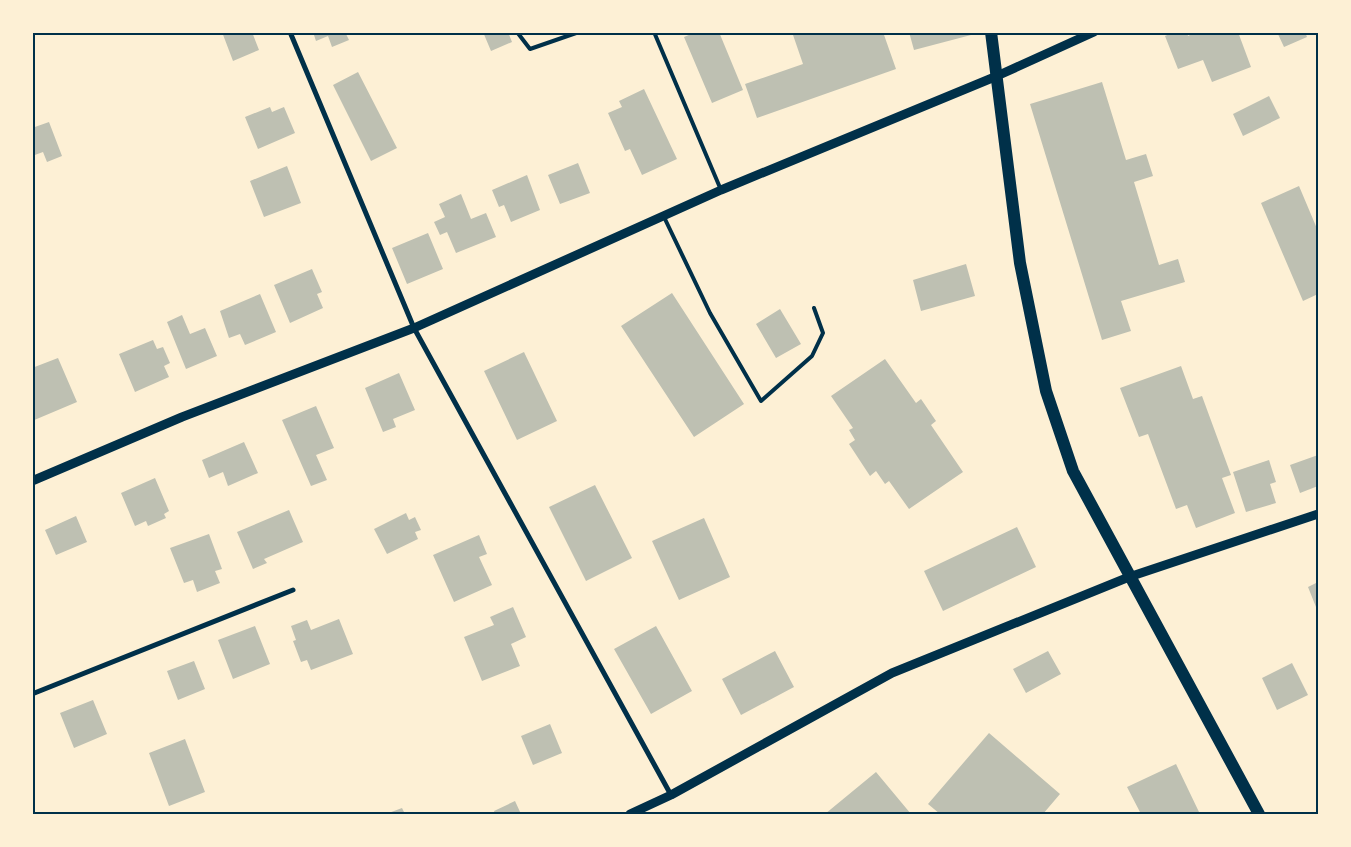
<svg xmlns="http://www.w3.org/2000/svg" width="1351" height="847" font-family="'Work Sans',sans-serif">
<rect width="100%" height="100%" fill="#fdf0d5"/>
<path fill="#bec0b2" d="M222,32H252L259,50L233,61Z
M313,32H345L349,40L332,47L328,36L316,41Z
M483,32H508L512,42L491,51Z
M696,32H719L743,90L712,103L684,37Z
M792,32H883L896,69L757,118L745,84L803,64Z
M909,32H970L971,35L914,50Z
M1174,32H1187L1188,36L1196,32H1238L1251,67L1212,82L1203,60L1178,69L1165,36Z
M1277,32H1305L1307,37L1284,47Z
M358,72L397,148L371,161L333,85Z
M1102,82L1126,160L1146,154L1153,176L1134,182L1159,265L1178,259L1185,282L1121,301L1131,331L1102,340L1030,104Z
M644,89L677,159L642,175L630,149L625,151L608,113L622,107L619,101Z
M1269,96L1280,118L1243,136L1233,114Z
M270,107L272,112L284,107L295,133L258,149L245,117Z
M49,122L62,156L47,162L43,152L32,156V128Z
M578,163L590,193L560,204L548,175Z
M287,166L301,203L264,217L250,181Z
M527,175L540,210L511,222L504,205L499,207L492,190Z
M1299,186L1318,231V294L1303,301L1261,203Z
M461,194L471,219L486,213L496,237L456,253L447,232L440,235L434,222L445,217L439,204Z
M428,233L443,269L407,284L392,248Z
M966,264L975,296L921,311L913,280Z
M312,269L322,292L317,294L323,308L290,323L274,285Z
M672,293L744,404L694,437L621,326Z
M260,294L276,332L245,345L240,334L229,338L220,311Z
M780,309L801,344L776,358L756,324Z
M182,315L190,334L205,328L217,356L186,369L167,322Z
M153,340L157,349L163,347L170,363L164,366L169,377L135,392L119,354Z
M524,352L557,421L517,440L484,371Z
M58,358L77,402L32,421V368Z
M885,359L916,403L921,399L936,421L931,425L963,472L909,509L889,481L885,484L876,471L870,476L849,444L855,440L849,430L853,428L831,396Z
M1181,366L1193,399L1202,396L1231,475L1222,478L1235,513L1196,528L1187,505L1176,509L1148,434L1139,437L1120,388Z
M399,373L415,410L393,419L396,427L383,432L365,388Z
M316,406L334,448L316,455L327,480L311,486L282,420Z
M244,442L258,473L228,486L223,472L209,478L202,460Z
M1318,455V486L1300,493L1290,465Z
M1269,460L1276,482L1270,484L1276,503L1246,512L1233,472Z
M155,478L169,511L164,514L166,518L148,526L146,521L135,526L121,493Z
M595,485L632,558L586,581L549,507Z
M289,510L303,542L264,559L267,563L253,569L237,532Z
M406,513L409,520L415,517L421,530L415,532L418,539L387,554L374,529Z
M76,516L87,542L56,555L45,530Z
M704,518L730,577L679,600L652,541Z
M1017,527L1036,567L943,611L924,571Z
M209,534L222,569L215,571L220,583L197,592L193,580L184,583L170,548Z
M479,535L487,554L479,557L492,585L454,602L433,555Z
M1318,582V612L1308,587Z
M513,607L526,637L511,644L520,666L482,681L464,637L494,625L490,617Z
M339,619L353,654L311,670L307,660L301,662L293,641L296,640L291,626L307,620L311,630Z
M255,626L270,664L233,679L218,640Z
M656,626L692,691L651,714L614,649Z
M775,651L794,687L741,715L722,679Z
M1048,651L1061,674L1026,693L1013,669Z
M194,661L205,689L178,700L167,671Z
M1292,663L1308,695L1277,710L1262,678Z
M93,700L107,734L74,748L60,713Z
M550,724L562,753L533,765L521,736Z
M989,733L1060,794L1043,814H940L928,804Z
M185,739L205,792L169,806L149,753Z
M1176,764L1199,812L1194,814H1141L1127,787Z
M876,772L911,814H825Z
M515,801L521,814H495L494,811Z
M402,808L405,814H386Z"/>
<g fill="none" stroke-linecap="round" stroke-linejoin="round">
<path stroke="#003049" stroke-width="4" d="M517,32L530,49L579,32
M654,32L721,190
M664,217L710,313L761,401L812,356L823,333L814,308"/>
<path stroke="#003049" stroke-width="5" d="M290,32L414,328L671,795
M32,694L293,590"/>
<path stroke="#003049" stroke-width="9" d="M32,481L182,417L414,328L721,190L997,76L1094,32
M630,814L671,795L892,673L1129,577L1318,514"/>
<path stroke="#003049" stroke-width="12" d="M991,32L1020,263L1046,391L1073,471L1259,814"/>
</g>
<rect width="1351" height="847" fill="none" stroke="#fdf0d5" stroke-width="68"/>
<rect x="34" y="34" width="1283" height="779" fill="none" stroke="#003049" stroke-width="2"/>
</svg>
